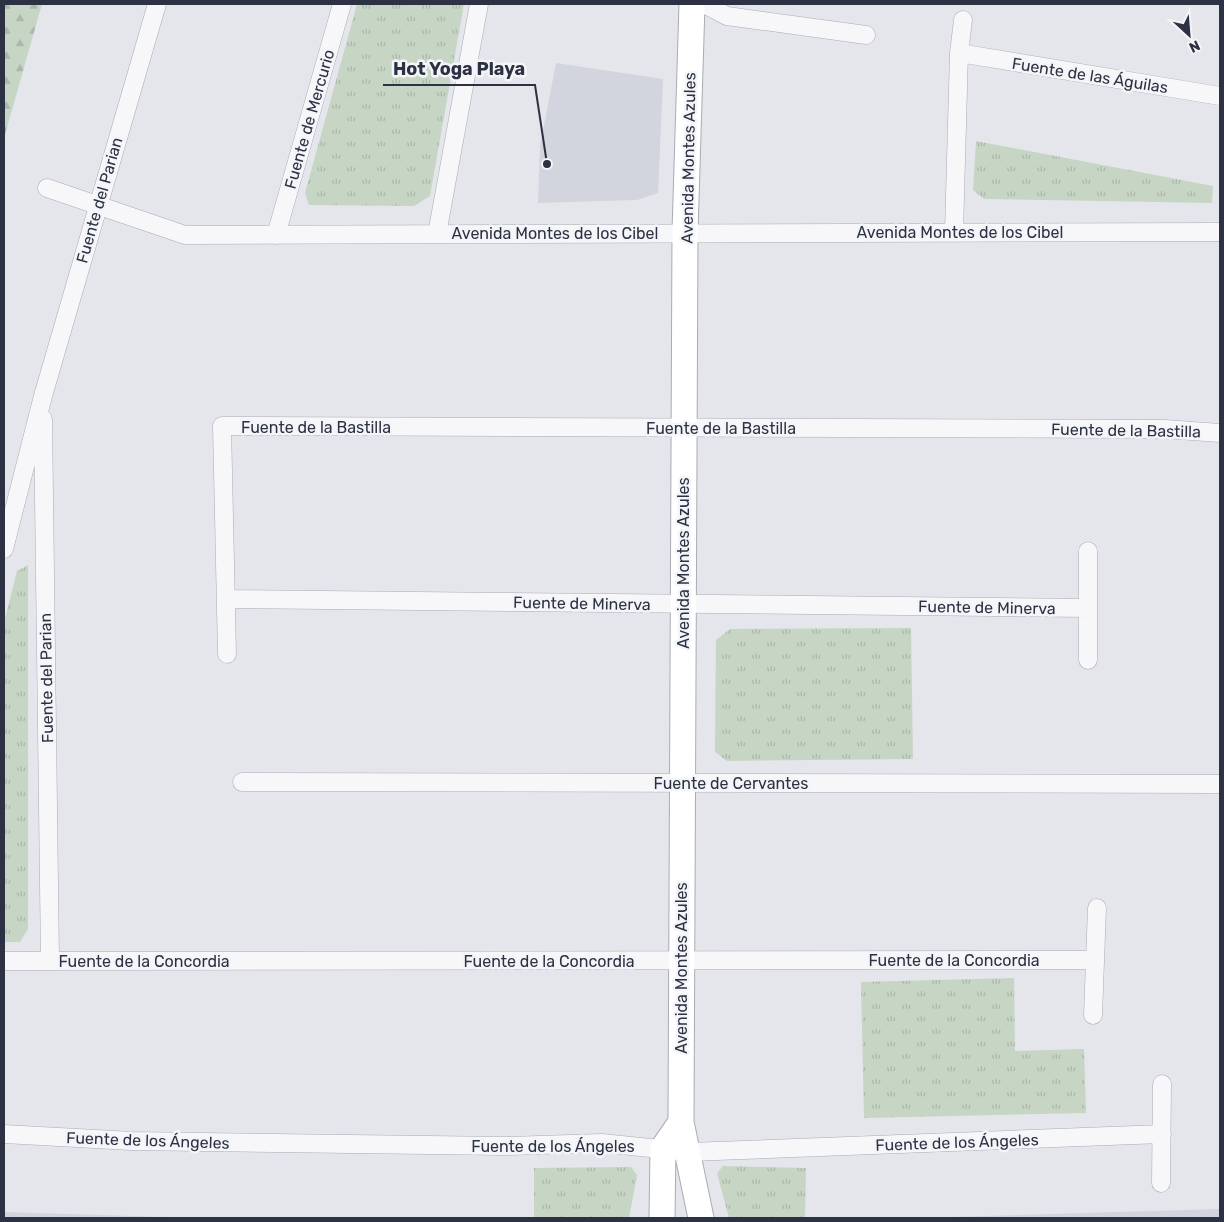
<svg xmlns="http://www.w3.org/2000/svg" width="1224" height="1222" font-family="Rubik,sans-serif">
<defs>
<pattern id="forest-firs" width="22" height="20" patternUnits="userSpaceOnUse" patternTransform="scale(1.25)"><rect width="22" height="20" fill="#c7d5c5"/><path d="M5 1l3.5 6h-7zM16 11l3.5 6h-7z" fill="#abb7aa"/></pattern>
<pattern id="park-tufts" width="24" height="20" patternUnits="userSpaceOnUse" patternTransform="scale(1.25)"><rect width="24" height="20" fill="#c7d5c5"/><path d="M3 7l-1-3M5 7V3M7 7l1-3M15 17l-1-3M17 17v-4M19 17l1-3" fill="none" stroke="#abb7aa"/></pattern>
</defs>
<rect width="100%" height="100%" fill="#e4e6eb"/>
<path fill="#d2d5dd" d="M556,63L663,79L658,193L637,200L538,203L540,146Z
M1220,1209V1218H917Z
M4,1212L198,1218H4Z"/>
<path fill="url(#forest-firs)" d="M4,4H42L4,138Z"/>
<path fill="url(#park-tufts)" d="M357,4H464L430,196L414,206L309,205L305,193Z
M976,141L1213,186L1212,203L984,199L973,190Z
M28,565V929L20,942H4V622L17,571Z
M911,628L913,759L727,761L715,752L716,640L730,629Z
M1014,978L1015,1051L1084,1049L1086,1113L864,1118L861,982Z
M723,1166L806,1168L805,1218H729L717,1173Z
M631,1167L637,1175L629,1218H534V1168Z"/>
<g fill="none" stroke-linecap="round" stroke-linejoin="round">
<g stroke="#a9acb5" stroke-width="19">
<path id="street" d="M704,4L727,16L866,35
M959,53L1220,96
M47,188L185,235L1220,232
M954,232L959,53L963,20
M437,234L479,4
M276,235L342,4
M43,419L50,961
M4,549L43,396L157,4
M226,599L1088,608
M227,654L222,426L1165,429L1220,433
M1088,660V551
M242,782L1220,784
M4,961L1095,960
M1093,1015L1097,908
M4,1134L132,1141L505,1146L602,1143L689,1152L1162,1134
M1161,1183L1162,1084"/>
</g>
<g stroke="#a9acb5" stroke-width="27">
<path id="secondary" d="M692,4L685,232L681,1122L701,1218
M662,1218L663,1148L681,1122"/>
</g>
<use href="#street" stroke="#f7f7fa" stroke-width="18"/>
<use href="#secondary" stroke="#fff" stroke-width="25"/>
</g>
<g text-anchor="middle" stroke-width="5" stroke-linejoin="round" paint-order="stroke">
<g font-size="16" fill="#2c3243" stroke="#f4f5f8">
<text transform="translate(1090 75) rotate(9)" y="6">Fuente de las Águilas</text>
<text transform="translate(309 119) rotate(-74)" y="6">Fuente de Mercurio</text>
<text transform="translate(688 158) rotate(-89)" y="6">Avenida Montes Azules</text>
<text transform="translate(99 200) rotate(-74)" y="6">Fuente del Parian</text>
<text x="960" y="238">Avenida Montes de los Cibel</text>
<text x="555" y="239">Avenida Montes de los Cibel</text>
<text x="316" y="433">Fuente de la Bastilla</text>
<text x="721" y="434">Fuente de la Bastilla</text>
<text transform="translate(1126 430) rotate(1)" y="6">Fuente de la Bastilla</text>
<text transform="translate(683 563) rotate(-90)" y="6">Avenida Montes Azules</text>
<text transform="translate(582 603) rotate(1)" y="6">Fuente de Minerva</text>
<text transform="translate(987 607) rotate(1)" y="6">Fuente de Minerva</text>
<text transform="translate(46 678) rotate(-91)" y="6">Fuente del Parian</text>
<text x="731" y="789">Fuente de Cervantes</text>
<text x="954" y="966">Fuente de la Concordia</text>
<text x="144" y="967">Fuente de la Concordia</text>
<text x="549" y="967">Fuente de la Concordia</text>
<text transform="translate(681 968) rotate(-90)" y="6">Avenida Montes Azules</text>
<text transform="translate(148 1140) rotate(2)" y="6">Fuente de los Ángeles</text>
<text transform="translate(957 1142) rotate(-2)" y="6">Fuente de los Ángeles</text>
<text x="553" y="1152">Fuente de los Ángeles</text>
</g>
</g>
<path fill="none" stroke="#2c3243" stroke-width="2" d="M547 164L535 85H383"/>
<circle fill="#2c3243" stroke="#f4f5f8" stroke-width="2" cx="547" cy="164" r="5"/>
<g font-size="18" text-anchor="middle" font-weight="bold" fill="#2c3243" stroke="#f4f5f8" stroke-width="5" stroke-linejoin="round" paint-order="stroke">
<text x="459" y="75">Hot Yoga Playa</text>
</g>
<rect width="1224" height="1222" fill="none" stroke="#2c3243" stroke-width="10"/>
<g transform="translate(1189 35) rotate(154)" stroke="#f4f5f8" stroke-width="4" paint-order="stroke">
<path d="M0-4L9 19L0 12L-9 19Z" fill="#2c3243"/>
<text y="-8" font-size="14" font-weight="bold" text-anchor="middle" fill="#2c3243">N</text>
</g>
</svg>
